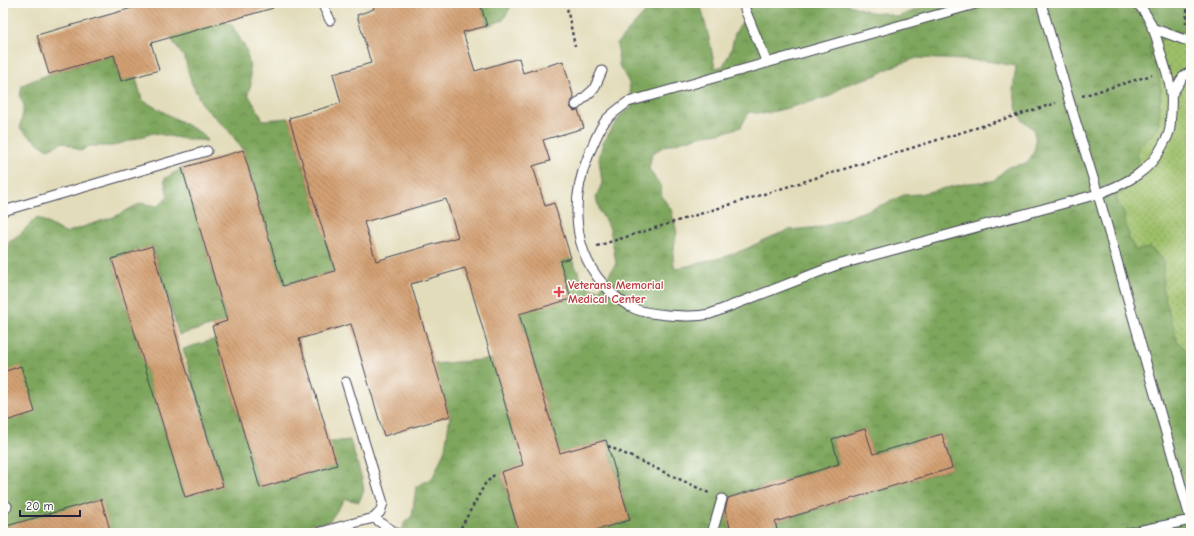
<svg xmlns="http://www.w3.org/2000/svg" width="1194" height="536" font-family="'Comic Neue',sans-serif">
<defs>
<pattern id="grass-dots" width="8" height="8" patternUnits="userSpaceOnUse"><rect width="8" height="8" fill="#9ec069"/><path d="M2 2h.1M6 6h.1" fill="none" stroke="#809c58" stroke-width="1.8" stroke-linecap="round"/></pattern>
<pattern id="forest-crowns" width="20" height="18" patternUnits="userSpaceOnUse"><rect width="20" height="18" fill="#7ea65d"/><path d="M2 6a3 3 0 1 1 6 0M12 15a3 3 0 1 1 6 0" fill="none" stroke="#67874e"/></pattern>
<pattern id="building-back-hatch" width="6" height="6" patternUnits="userSpaceOnUse"><rect width="6" height="6" fill="#d3a073"/><path d="M-1 5l2 2M0 0l6 6M5-1l2 2" fill="none" stroke="#ab8260"/></pattern>
</defs>
<rect width="100%" height="100%" fill="#fdfcf7"/>
<filter id="ink" filterUnits="userSpaceOnUse"><feTurbulence type="fractalNoise" baseFrequency=".025" numOctaves="2"/><feDisplacementMap in="SourceGraphic" scale="8" xChannelSelector="R" yChannelSelector="G"/><feConvolveMatrix kernelMatrix="1 2 1 2 8 2 1 2 1" color-interpolation-filters="sRGB"/></filter>
<filter id="wash" filterUnits="userSpaceOnUse"><feTurbulence type="fractalNoise" baseFrequency=".012" numOctaves="4" result="noise"/><feDisplacementMap in="SourceGraphic" scale="16" xChannelSelector="R" yChannelSelector="G"/><feGaussianBlur stdDeviation="0.9" result="paint"/><feColorMatrix in="noise" values="0 0 0 0 0 0 0 0 0 0 0 0 0 0 0 0 0 1.4 0 .05"/><feComposite in="paint" operator="in"/></filter>
<g filter="url(#wash)">
<rect width="100%" height="100%" fill="#f1edd6"/>
<path fill="#e2dcba" d="M3,3H1031L1186,533H3Z"/>
<path fill="url(#grass-dots)" stroke="#607152" d="M1191,3V533L1045,50Z"/>
<path fill="url(#forest-crowns)" stroke="#50644c" fill-rule="evenodd" d="M480,3H513L503,20L487,26Z
M654,3H700L710,42L715,68L723,66L731,50L735,33L743,21L750,3H844L870,12L884,13L898,17L931,4V3H1191V31L1179,33L1150,44L1151,60L1157,66L1161,89L1158,129L1139,147L1137,155L1139,162L1134,175L1125,190L1115,197L1123,211L1129,238L1135,250L1150,248L1163,259V290L1177,341L1191,355V533H778L775,522L952,468L942,434L873,454L865,429L832,439L839,464L722,499L732,533H586L630,520L606,440L560,453L519,314L560,261L571,258L583,281L592,289H600L616,263L610,229L600,212L596,197L602,183L599,159L602,145L614,125L622,114L632,108L629,83L619,65L617,43ZM917,58L987,61L1016,66L1013,90L1017,110L1023,121L1033,128C1037,144 1037,149 1027,163L1008,167L993,181L968,183L919,194L904,195L887,203L821,227L789,230L766,239L746,249L724,257L675,269L673,259L675,240L677,232L671,209L662,197L661,187L649,169L652,153L668,145L704,135L721,133L741,127L749,112L762,114L788,108L831,96L842,86L877,75L894,66Z
M221,22L231,24L246,49L249,63L251,84L248,94L263,120L289,118L335,271L283,286L243,150L229,131L203,106L191,82L185,59L170,37Z
M114,55L121,81L136,77L142,100L203,134L207,141L179,138L153,133L113,146H89L81,151L63,142L48,149L42,146L20,129L24,105L20,97L22,85L49,74Z
M182,168L227,321L179,335L152,246L112,259L185,497L223,486L183,349L216,339L260,488L336,465L329,442L350,440L362,479L364,490L359,502L345,499L329,522L311,524L298,533H3V253L7,249L9,242L20,234L37,217L65,233L116,216L141,203L158,206L168,197L164,179Z
M492,359L523,465L501,472L519,533H401L405,522L412,516L416,487L433,477L445,449L450,416L434,364Z"/>
<g id="blocks">
<path fill="url(#building-back-hatch)" fill-rule="evenodd" d="M150,3H273V8L151,43L159,70L121,81L114,55L49,74L37,35Z
M372,3H480L487,26L463,32L475,71L519,58L523,73L563,61L574,98L570,103V107L574,111L578,110L584,128L543,140L550,161L533,166L545,206L554,203L571,258L560,261L571,299L519,314L560,453L606,440L630,520L586,533H519L501,472L523,465L465,268L411,284L450,416L384,436L351,324L299,339L337,465L260,488L212,326L227,321L182,168L243,150L283,286L335,271L289,118L341,103L333,74L371,63L357,15L374,9ZM446,199L458,237L376,261L364,222Z
M152,246L180,349L223,486L185,497L112,259Z
M21,366L35,412L3,422V372Z
M865,429L873,454L942,434L952,468L775,522L778,533H732L725,510L728,498L839,464L832,439Z
M101,499L111,533H3V527Z"/>
</g>
</g>
<g filter="url(#ink)">
<use href="#blocks" fill-opacity="0" stroke="#414052" stroke-width="1"/>
<g fill="none" stroke-linecap="round" stroke-linejoin="round">
<g stroke="#414052" stroke-width="11">
<path id="lane" d="M322,3L330,20
M743,3L746,12L767,63
M979,3L628,102C621,107 613,113 607,119C600,126 593,145 589,154C571,197 571,249 604,285C612,294 623,304 635,309C645,313 657,314 668,315C683,316 694,317 710,314L834,266L1098,194C1126,183 1150,173 1164,143C1166,140 1168,136 1169,132C1171,127 1170,120 1171,114C1171,107 1172,99 1171,93C1170,80 1165,67 1161,54C1157,38 1149,13 1136,3
M1041,3L1069,100L1098,194L1191,521
M1152,28L1185,40L1191,41
M1172,94L1183,77L1191,71
M576,105L594,89L602,71
M3,211L207,151
M3,512L7,506
M374,518L396,533
M318,533L346,525L374,518L380,512L383,503L346,382
M712,533L722,499
M1128,533L1191,520"/>
</g>
<path stroke="#414052" stroke-width="2.5" stroke-dasharray="3 3" stroke-linecap="butt" d="M566,3L575,46
M1186,24L1188,3
M1082,96L1152,75
M1189,97L1191,106
M597,246L1056,103
M608,446L709,493
M458,533L485,484L495,474"/>
<use href="#lane" stroke="#fff" stroke-width="9"/>
</g>
</g>
<path fill="#e0444e" stroke="#fdfcf7" stroke-width="1.5" d="M557 286h4v4h4v4h-4v4h-4v-4h-4v-4h4z"/>
<g text-anchor="middle" stroke-width="3" stroke-linejoin="round" paint-order="stroke">
<g font-size="12" font-weight="bold" fill="#be3a42" stroke="#fdfcf7" text-anchor="start">
<text x="568" y="289">Veterans Memorial<tspan x="568" dy="14">Medical Center</tspan></text>
</g>
</g>
<rect width="1194" height="536" fill="none" stroke="#fdfcf7" stroke-width="16"/>
<path d="M20 510v6h60v-6" fill="none" stroke="#22223b" stroke-width="2"/>
<text x="26" y="510" font-size="12" fill="#22223b" stroke="#fdfcf7" stroke-width="3" paint-order="stroke">20 m</text>
</svg>
